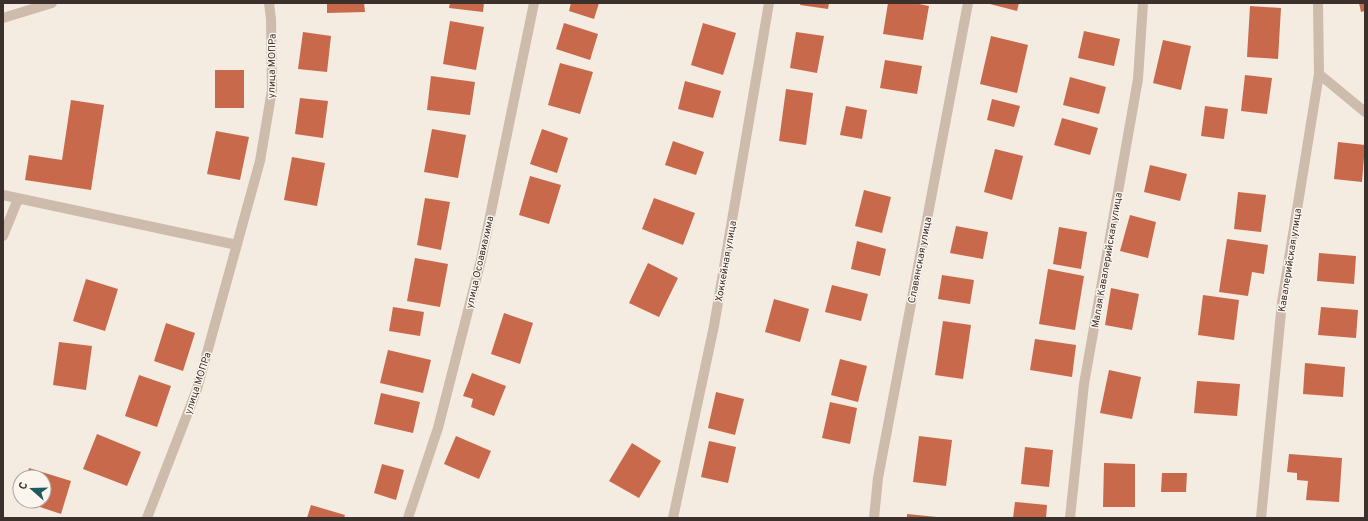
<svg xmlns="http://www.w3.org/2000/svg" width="1368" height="521" font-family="Overpass,sans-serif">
<rect width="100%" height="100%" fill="#f4ebe1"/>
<path fill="#c8694b" d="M327,3H364L365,12L327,13Z
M450,3H484L483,12L449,8Z
M571,3H599L594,19L569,11Z
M801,3H829L828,9L800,5Z
M888,3H914L929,6L923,40L883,34Z
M986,3H1019L1017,11Z
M1359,3H1365V11L1361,12Z
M1250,6L1281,8L1278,59L1247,57Z
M450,21L484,27L476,70L443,64Z
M564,23L598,34L590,60L556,49Z
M703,23L736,33L723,75L691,65Z
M1084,31L1120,39L1114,66L1078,58Z
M303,32L331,36L327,72L298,69Z
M796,32L824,36L817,73L790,68Z
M991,36L1028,45L1017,93L980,84Z
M1163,40L1191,46L1181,90L1153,83Z
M885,60L922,66L917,94L880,88Z
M560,63L593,72L580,114L548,105Z
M215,70H244V108H215Z
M1245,75L1272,78L1267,114L1241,111Z
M431,76L475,82L470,115L427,110Z
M1070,77L1106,87L1099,114L1063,105Z
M685,81L721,91L713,118L678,109Z
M786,89L813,93L806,145L779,141Z
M300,98L328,101L323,138L295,134Z
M992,99L1020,106L1014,127L987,120Z
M71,100L104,105L91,190L25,180L29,155L62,160Z
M846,106L867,110L862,139L840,135Z
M1205,106L1228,109L1224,139L1201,136Z
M1062,118L1098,128L1090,155L1054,145Z
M432,129L466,135L458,178L424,172Z
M542,129L568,138L557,173L530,164Z
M216,131L249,137L240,180L207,174Z
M673,141L704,152L696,175L665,165Z
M1338,142L1365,145L1362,182L1334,179Z
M995,149L1023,156L1012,200L984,192Z
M292,157L325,163L317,206L284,200Z
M1150,165L1187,174L1180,201L1144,192Z
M530,176L561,185L549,224L519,215Z
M864,190L891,197L882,233L855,226Z
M1238,192L1266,195L1261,232L1234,229Z
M425,198L450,202L441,250L417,245Z
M654,198L695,213L683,245L642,229Z
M1130,215L1156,222L1148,258L1120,251Z
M956,226L988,232L983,259L950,253Z
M1059,227L1087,232L1081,269L1053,264Z
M1227,239L1268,245L1264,274L1252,272L1248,296L1219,292Z
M857,241L886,249L880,276L851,269Z
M1319,253L1356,256L1354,284L1317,281Z
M415,258L448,264L440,307L407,301Z
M648,263L678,278L659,317L629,303Z
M1048,269L1084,276L1075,330L1039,324Z
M942,275L974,280L970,304L938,299Z
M86,279L118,289L105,331L73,321Z
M832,285L868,294L861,321L825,312Z
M1111,288L1139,294L1132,330L1105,325Z
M1203,295L1239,300L1234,340L1198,335Z
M774,299L809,309L800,342L765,332Z
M393,307L424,312L420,336L389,331Z
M1321,307L1358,310L1356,338L1318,335Z
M504,313L533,323L520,364L491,354Z
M943,321L971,325L963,379L935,375Z
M166,323L195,333L183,371L154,361Z
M1035,339L1076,345L1072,377L1030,370Z
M59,342L92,346L86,390L53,385Z
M388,350L431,360L423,393L380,383Z
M840,359L867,366L858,402L831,395Z
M1305,363L1345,367L1343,397L1303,394Z
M1109,370L1141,377L1132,419L1100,413Z
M472,373L506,386L494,416L471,407L473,399L463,396Z
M139,375L171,386L157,427L125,416Z
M1197,381L1240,384L1237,416L1194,413Z
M716,392L744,399L735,435L708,428Z
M381,393L420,402L413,433L374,424Z
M830,402L857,408L850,444L822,438Z
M97,434L141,452L127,486L83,469Z
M456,436L491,451L479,479L444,464Z
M919,436L952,440L946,486L913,482Z
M709,441L736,447L728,483L701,477Z
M632,443L661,461L639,498L609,481Z
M1025,447L1053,450L1049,487L1021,484Z
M1289,454L1342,458L1339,502L1306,500L1308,481L1297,480V473L1287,472Z
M1104,463L1135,464V507H1103Z
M382,464L404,470L396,500L374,493Z
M29,468L71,481L61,514L22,501H44V477H27Z
M1162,473H1187L1186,492H1161Z
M1015,502L1047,505L1046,518H1013Z
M311,505L345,515L344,518H307Z
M907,514L937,517V518H907Z"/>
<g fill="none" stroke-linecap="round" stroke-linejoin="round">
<path stroke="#cdbbac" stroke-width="10" d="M3,18L52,3
M1319,74L1365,112
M3,195L237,245
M3,236L18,199
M147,518L197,389L260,161L272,90L271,19L269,3
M408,518L438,428L481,260L534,3
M673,518L714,326L769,3
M874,518L878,478L968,3
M1070,518L1084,384L1138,79L1143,3
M1261,518L1282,302L1319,74L1318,3"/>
</g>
<g text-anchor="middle" stroke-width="3" stroke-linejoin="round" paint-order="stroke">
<g font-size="10" fill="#3b302b" stroke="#fbf5ee">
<text transform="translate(271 66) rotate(-89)" y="4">улица МОПРа</text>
<text transform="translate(919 260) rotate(-79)" y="4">Славянская улица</text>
<text transform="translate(1106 260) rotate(-80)" y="4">Малая Кавалерийская улица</text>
<text transform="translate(1289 260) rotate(-81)" y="4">Кавалерийская улица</text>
<text transform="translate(725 261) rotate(-80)" y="4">Хоккейная улица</text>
<text transform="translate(479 262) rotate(-77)" y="4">улица Осоавиахима</text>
<text transform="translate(197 383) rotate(-72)" y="4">улица МОПРа</text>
</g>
</g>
<rect width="1368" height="521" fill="none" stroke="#3b302b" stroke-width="8"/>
<g transform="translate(32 489) rotate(290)"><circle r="19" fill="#fbf5ee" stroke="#aea6a0"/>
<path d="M0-3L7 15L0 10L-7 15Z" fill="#1f5a5e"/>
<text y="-6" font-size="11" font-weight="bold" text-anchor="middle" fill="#3b302b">С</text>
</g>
</svg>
